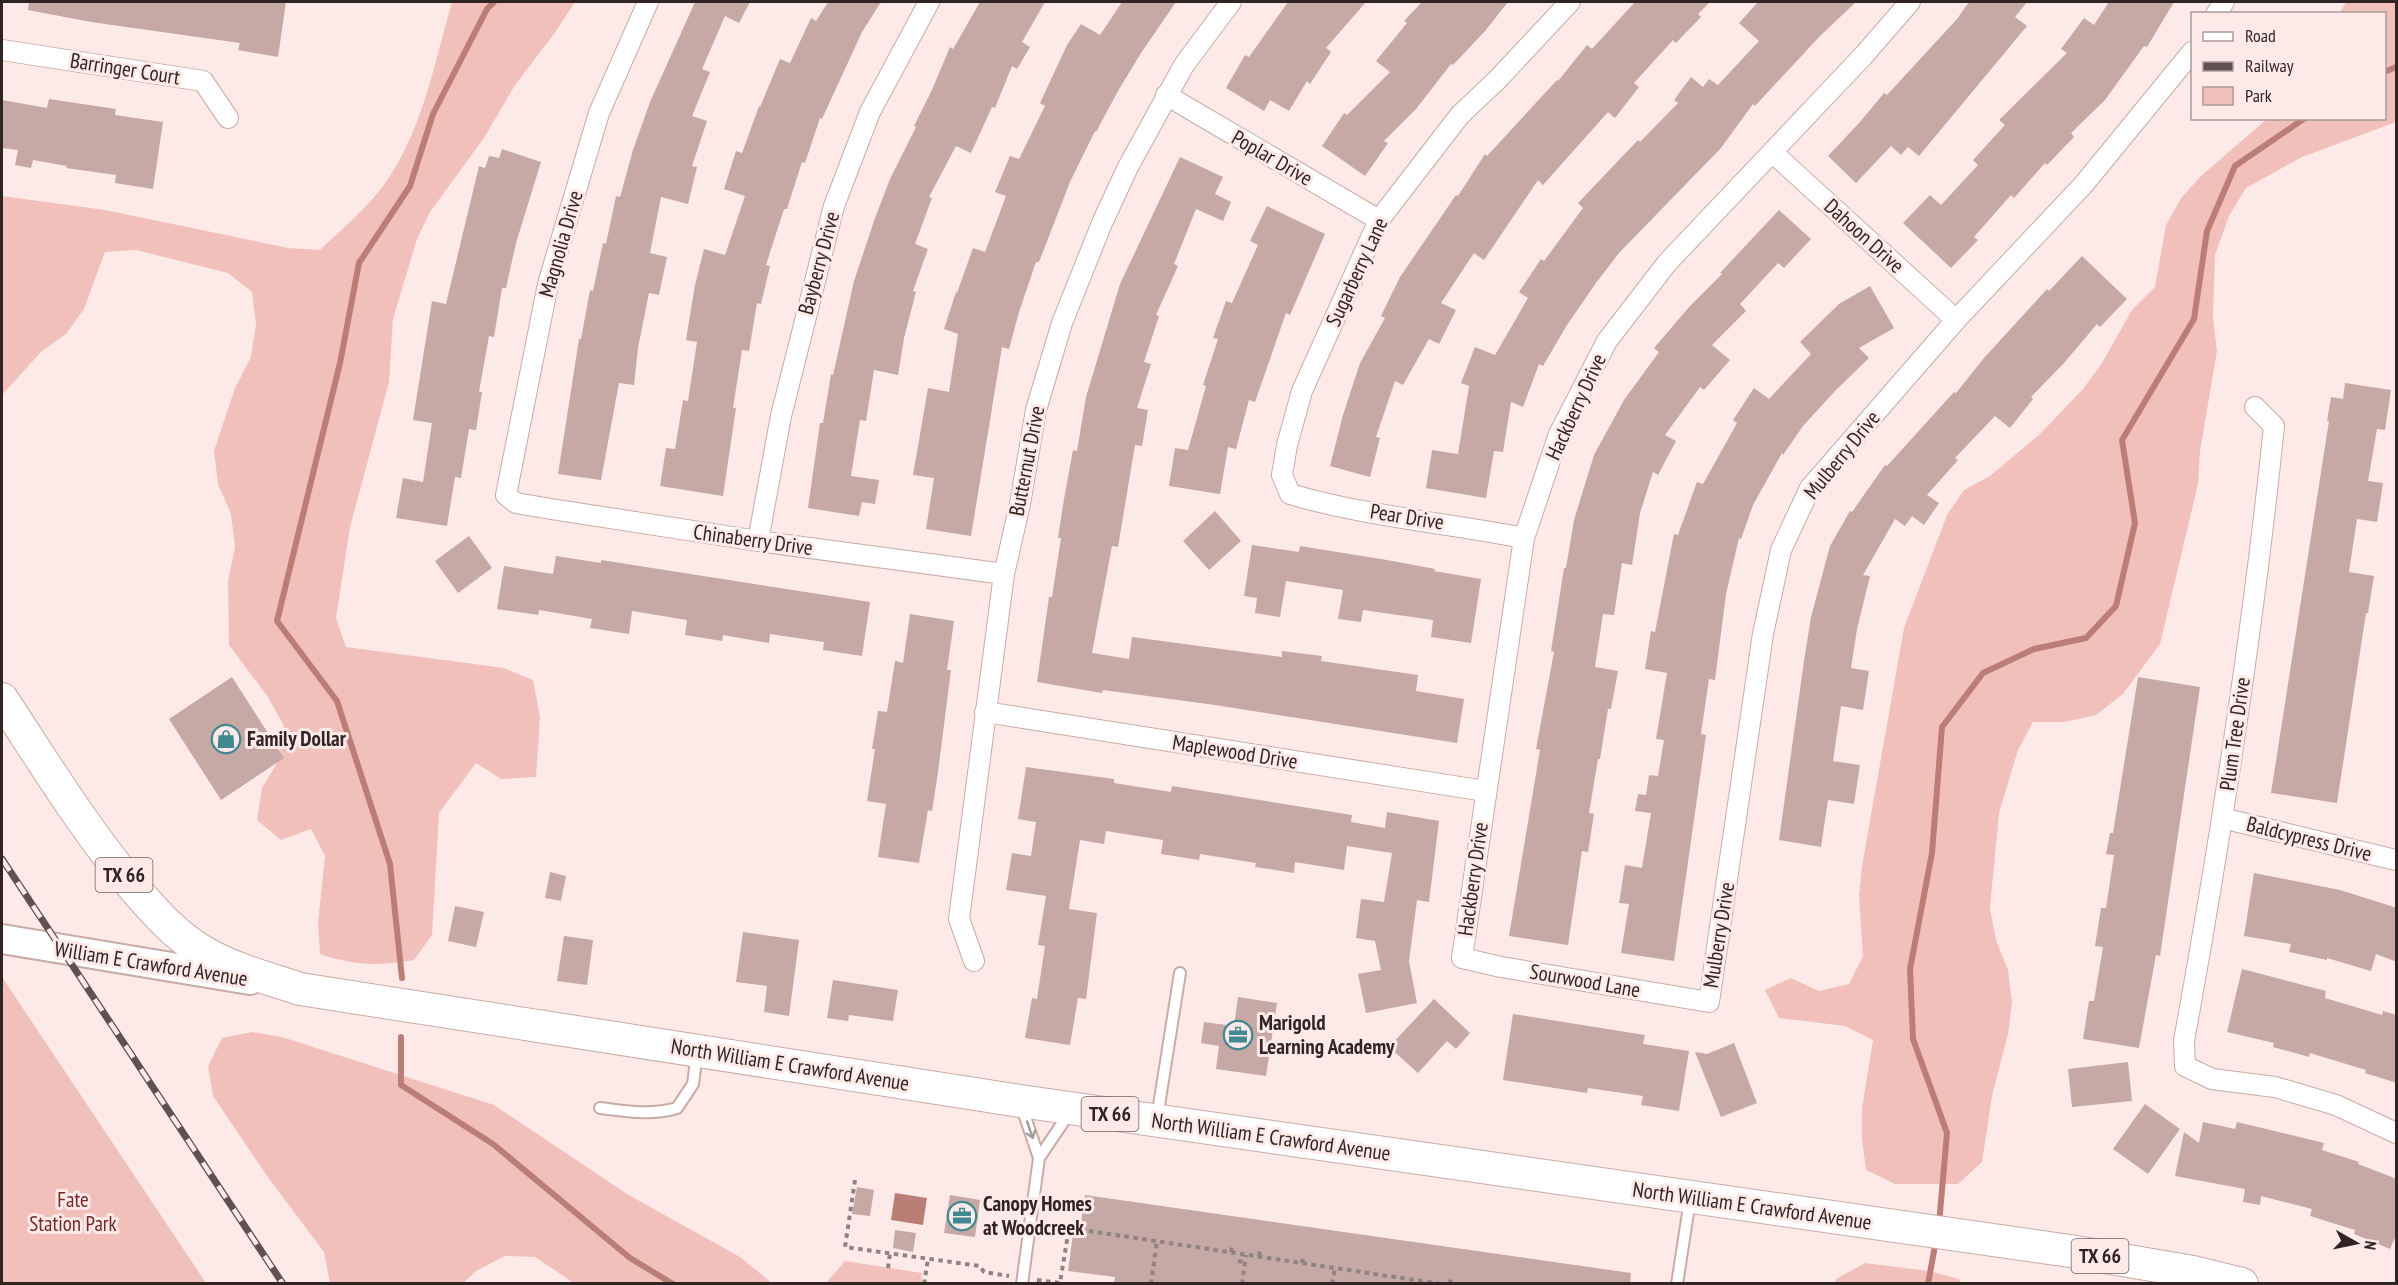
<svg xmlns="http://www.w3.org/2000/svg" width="2398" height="1285" font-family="'PT Sans Narrow',sans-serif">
<rect width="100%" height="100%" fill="#fdeae8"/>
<path fill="#f1c0ba" d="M452,2H575L554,34L515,85L484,138L430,212L417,239L393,319L389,382L350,527L336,618L346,647L504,668L533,680L540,717L536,777L501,779L476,763L439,813L432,935L414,960C376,966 357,966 320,954L318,923L325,856L311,829L281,840L257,820L262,788L279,760L284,726L268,697L229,645L228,581L235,547L231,514L218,484L214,451L235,388L251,357L256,324L252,292L228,273L136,250L105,252L84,309L66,334L41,352L2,395V196L105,210L288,248L320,250C344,227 372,204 390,176C424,124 435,60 452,2Z
M2346,2H2396V122L2302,157L2246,188L2229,216L2215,255L2213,318L2217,351L2200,451L2198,484L2160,644L2123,694L2096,715L2064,722H2033L2018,750L1999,813L1990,908L1996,940L2008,970L2012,1002L2008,1034L1992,1096L1982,1162L1958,1184H1895L1866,1170L1862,1139V1108L1873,1040L1845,1026L1779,1018L1765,990L1791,978L1819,991L1849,984L1863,956L1859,895L1862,866L1904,628L1947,515L1964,490L1990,476L2040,434L2083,389L2102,363L2132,310L2155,287L2166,225L2181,198L2202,175L2267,119L2384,118V14L2340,13Z
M2,977L206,1283H2Z
M252,1032L282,1037L494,1105L627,1194L740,1257L772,1283H574L535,1257L505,1256L476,1271L463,1283H330L324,1252L267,1176L213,1096L208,1066L222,1038Z
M845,1261L922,1273L921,1283H826Z
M1865,1263L1929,1271L1959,1279L1961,1283H1835L1836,1279Z"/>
<path fill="#ba7e77" d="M895,1193L927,1198L923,1225L891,1220Z"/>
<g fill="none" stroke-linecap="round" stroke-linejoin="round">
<path stroke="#ba7e77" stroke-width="6" d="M2384,72L2396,67
M402,978L390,864L337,701L277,621L340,363L359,263L410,186L433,114L487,9L494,2
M401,1037V1085L493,1144L630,1258L673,1284
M1939,1224L1947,1133L1913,1039L1910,969L1932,853L1942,727L1983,673L2034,649L2086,638L2116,606L2135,523L2122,440L2194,319L2207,231L2235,166L2305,118
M1928,1284L1936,1240"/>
</g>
<path fill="#c6a8a5" d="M29,2H286L278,57L238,50L240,43L91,22L28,10Z
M695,2H750L739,23L725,16L702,69L710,72L692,116L707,121L692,166L697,167L688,204L661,197L650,253L667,257L659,295L649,293L638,348L634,385L619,383L601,480L558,474L579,339H581L590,290L593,291L603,243L606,244L616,196L620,197L633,150L650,102Z
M828,2H881L862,32L822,119L820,118L805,163L802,162L787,209H784L766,265L770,266L761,304L757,303L749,351L742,350L733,408H736L723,496L660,486L666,448L675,449L683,400L688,401L697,342L686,340L695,285L704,249L725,255L745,196L724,189L736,151L742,153L759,106L760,107L780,59L790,63L811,18L816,21Z
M980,2H1045L1022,42L1030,47L1017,69L1012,66L995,108L992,107L971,153L956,146L929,197L932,198L915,244L928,249L913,291L916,292L904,338L898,375L874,370L866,421L860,420L851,476L879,480L875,504L862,502L859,516L808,508L820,423H823L831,374L833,375L854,281L875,218L890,179L916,127L914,126L931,92L950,47L953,49Z
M1122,2H1176L1141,53L1118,91L1096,132L1095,131L1070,182L1039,262H1036L1019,312L1009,349L1002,347L971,536L926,529L934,478L913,475L928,388L949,392L958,334L944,329L956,292L957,293L973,248L985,252L1006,196L995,192L1010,156L1019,159L1045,106L1040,103L1067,45L1081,24L1100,35Z
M1288,2H1366L1326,48L1331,52L1310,84L1307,81L1289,111L1270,100L1264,111L1226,88L1245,55L1249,57Z
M1422,2H1508L1485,31L1453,65L1451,64L1416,109L1384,141L1388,143L1365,176L1322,146L1344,113L1347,115L1390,72L1376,61L1407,23L1404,21Z
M1635,2H1710L1698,14L1701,17L1676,43L1673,40L1634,83L1639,87L1615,118L1608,112L1543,185L1538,180L1484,260L1474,253L1441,303L1456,310L1439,344L1429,339L1403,385L1395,381L1376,437L1380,438L1370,477L1330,466L1343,415L1360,363L1385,318L1381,316L1400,277L1456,195L1458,196L1485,154L1487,156L1557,80L1558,81L1587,45L1592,49Z
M1758,2H1856L1820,36L1755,106L1753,104L1721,148L1619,253L1596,283L1567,325L1543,366L1539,364L1523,407L1511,402L1503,452L1494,451L1486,498L1426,488L1432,450L1458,454L1469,386L1461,383L1475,347L1495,355L1528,298L1519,292L1541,259L1544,261L1583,208L1578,203L1638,140L1640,142L1678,103L1674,100L1691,77L1703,87L1709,79L1718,85L1759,41L1739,23Z
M1969,2H2027L2015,17L2027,26L1919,156L1908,147L1901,155L1891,146L1856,183L1828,156L1860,122L1884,93L1887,95L1957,19Z
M2109,2H2174L2147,47L2144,46L2105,100L2071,133L2074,137L2047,165L2045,163L2014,198L2011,195L1974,237L1978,240L1951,268L1903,223L1930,195L1941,205L1978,165L1973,160L2005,125L1999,120L2067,53L2061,49L2084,18L2094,25Z
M49,99L116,109L115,115L163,122L153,189L115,183L116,175L66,168L67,166L33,160L31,168L15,165L18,150L2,148V100L47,108Z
M502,149L541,162L516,243L506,288H502L494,337L489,336L479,392H482L476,430L469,429L461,478L455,477L447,526L396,518L403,478L423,482L432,423L413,420L432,301L446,304L479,166L485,168L489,156L499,158Z
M1180,157L1223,177L1215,194L1231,202L1223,221L1196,209L1174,264L1178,266L1156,315L1159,316L1144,362L1151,364L1137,408L1148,410L1142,446L1135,445L1118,547L1112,546L1092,653L1129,659L1132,637L1282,657V651L1322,656L1321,661L1418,675L1416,691L1464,699L1457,743L1215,705L1103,690L1102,693L1037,682L1049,597H1052L1061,538H1058L1064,499L1073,450L1077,451L1086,397L1120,284Z
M1267,206L1325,234L1290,315L1286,313L1255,402L1249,400L1236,449L1228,447L1220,494L1169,486L1175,448L1188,450L1206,386L1203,385L1218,339L1213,338L1226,301L1232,303L1258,245L1250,241Z
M1779,210L1811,239L1784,268L1778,263L1740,304L1746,311L1712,345L1730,360L1704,390L1700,387L1665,435L1676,441L1658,475L1653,472L1640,513L1632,565L1622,563L1614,615L1603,614L1595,667L1618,671L1611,709H1608L1600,759H1598L1589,813L1594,814L1588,852L1582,851L1568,945L1509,936L1540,750L1536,749L1554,652L1551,651L1564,568H1566L1574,520L1594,455L1624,400L1659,352L1654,348L1690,306L1722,274L1720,273Z
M2082,256L2127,299L2100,327L2097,324L2064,363L2031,397L2033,399L2010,428L1995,416L1955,458L1958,460L1927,495L1939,503L1924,525L1912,516L1905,526L1895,519L1863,575L1870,576L1857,629L1851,668L1869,671L1863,710L1841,706L1833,761L1860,765L1854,804L1828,800L1821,847L1779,840L1804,661L1811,617L1830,546L1850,511L1852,512L1885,465L1887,466L1954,392L1956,393L1984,358L2047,289L2049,291Z
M1870,286L1894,328L1859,348L1869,358L1835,391L1803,426L1783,455L1782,453L1753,505L1741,539L1739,538L1726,594L1715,680L1709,679L1701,734L1706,735L1674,961L1621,953L1629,904L1619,903L1625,865L1642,868L1651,813L1635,811L1638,794L1646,795L1649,775L1658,776L1664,740L1656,739L1667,673L1645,669L1651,631L1655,632L1674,534L1678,535L1697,482L1703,484L1737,423L1733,420L1754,388L1769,399L1811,354L1800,342L1839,304Z
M2345,383L2391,390L2385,430L2377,429L2368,481L2383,483L2377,522L2357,519L2349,572L2374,576L2368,613H2366L2337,803L2271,793L2329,421H2327L2331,397L2343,399Z
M1215,511L1241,541L1209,570L1183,541Z
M469,536L492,568L458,593L435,561Z
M1252,545L1299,552L1300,546L1387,560L1435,569L1434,571L1481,579L1471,643L1431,637L1433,620L1363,610L1361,622L1338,619L1343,590L1286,581L1280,617L1255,613L1257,598L1244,596Z
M556,556L601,563V560L870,602L862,656L823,650L824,642L770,634L769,643L723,635L722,641L685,635L687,620L632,611L629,634L590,628L592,619L539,610L538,615L497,609L504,566L553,574Z
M910,614L954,621L947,670H951L938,772L932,811L928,810L919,863L878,857L886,804L867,801L875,749H872L878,711L887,712L895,661L903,663Z
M232,677L284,758L221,800L169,719Z
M2138,677L2200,687L2160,956L2156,955L2139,1048L2083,1039L2089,1001H2094L2103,947L2095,946L2101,908H2106L2114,855L2106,854L2110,833H2113Z
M1026,767L1114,779V783L1171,792L1172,786L1352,815L1351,822L1385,828L1387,812L1439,821L1429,902L1417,900L1409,961L1417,1003L1366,1013L1358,974L1381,970L1375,941L1356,938L1361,899L1384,902L1392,853L1347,846L1344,870L1295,862L1294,873L1255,867L1256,863L1200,854L1199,860L1161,854L1163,840L1106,831L1104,844L1080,840L1069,909L1097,913L1086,999L1078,998L1070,1045L1025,1038L1032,998L1037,999L1045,946L1038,945L1046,896L1006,890L1012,853L1031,856L1036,822L1018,819Z
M550,872L566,876L561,901L545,898Z
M2254,873L2340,890L2397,908V962L2376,954L2371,971L2327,958V960L2289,952L2291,944L2244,936Z
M455,906L484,912L476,947L448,941Z
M743,932L799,940L789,1016L764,1012L767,986L736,982Z
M564,936L593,940L587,985L557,981Z
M2242,969L2326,991L2325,998L2382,1015L2383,1011L2397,1015V1083L2365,1073L2366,1070L2310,1053L2309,1057L2273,1047L2274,1043L2227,1032Z
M833,980L898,990L893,1021L849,1015L848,1021L827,1018Z
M1238,997L1277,1003L1266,1076L1216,1069L1219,1046L1201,1043L1204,1022L1234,1026Z
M1434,999L1470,1033L1456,1049L1447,1041L1418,1073L1389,1047Z
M1513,1014L1645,1035L1643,1044L1689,1051L1679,1111L1641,1105L1643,1096L1588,1088L1587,1093L1503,1080Z
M1734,1043L1757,1103L1721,1117L1695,1052L1707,1054Z
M2128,1062L2132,1101L2072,1107L2068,1069Z
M2145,1104L2180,1129L2148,1174L2113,1149Z
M2203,1122L2235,1129L2237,1122L2324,1143L2322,1150L2359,1162L2358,1164L2397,1179V1233L2390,1249L2354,1234L2355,1230L2310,1216L2312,1209L2261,1196L2260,1205L2243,1202L2245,1189L2175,1176L2184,1132L2199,1143Z
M857,1187L874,1190L870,1216L852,1214Z
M950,1195L980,1200L975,1237L944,1233Z
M1085,1195L1631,1273L1630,1284H1114L1115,1277L1068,1271L1073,1234L1079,1235Z
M895,1230L916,1233L913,1252L893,1248Z"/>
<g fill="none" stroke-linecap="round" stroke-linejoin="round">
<g stroke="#c8aba7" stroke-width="14">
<path id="service" d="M1021,1105L1039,1158
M600,1108C626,1111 650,1116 677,1108L693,1084L697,1053
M1157,1118L1180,973
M1022,1284L1039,1158L1070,1112
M1677,1284L1690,1200"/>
</g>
<g stroke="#c8aba7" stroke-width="22">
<path id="minor" d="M648,2L599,113L548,284L506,495L516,503L551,509L758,541L1004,574
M1910,2L1864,55L1667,263L1607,341L1559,434L1524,538L1462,958L1501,967L1709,1002L1763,634L1781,550L1810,488L1956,320L2084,184L2192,52
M2216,14L2224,2
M2,50L203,81L228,118
M1166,95L1379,220
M1772,152L1956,320
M2255,407L2274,426C2253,632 2221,837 2184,1041L2185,1066L2212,1079L2275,1087L2336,1105L2396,1133
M1524,538C1447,523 1364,516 1290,494L1282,475L1287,445L1302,391L1379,220L1460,115L1497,80L1570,2
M758,541L781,416L834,206L870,112L929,2
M985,712L1485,791
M2222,818L2396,860
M974,961L959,919L1004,574L1020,504L1036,410L1062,323L1102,223L1128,167L1184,65L1231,2"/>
</g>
<g stroke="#c8aba7" stroke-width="32">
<path id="secondary" d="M2,939L250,980"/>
</g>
<g stroke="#c8aba7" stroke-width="34">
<path id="primary" d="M2,699C45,764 85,830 135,889C155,912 176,936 202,951C232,969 267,978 300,989L1020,1101L2070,1251L2193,1272L2242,1284"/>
</g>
<path stroke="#908280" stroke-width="4" stroke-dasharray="4.5 4.5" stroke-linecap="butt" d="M855,1180L845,1247L980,1266L984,1272L1009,1276
M1231,1252L1232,1246
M1259,1256L1260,1250
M1238,1261L1245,1262
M1302,1263L1303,1257
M888,1268L890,1253
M1037,1280L1060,1283L1069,1228L1441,1284
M924,1284L928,1259
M1151,1284L1157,1241
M1242,1284L1246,1255
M1332,1284L1335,1268
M1450,1284L1451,1278
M1478,1284V1283"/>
<use href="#service" stroke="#fff" stroke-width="10"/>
<use href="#minor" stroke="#fff" stroke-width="20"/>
<use href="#secondary" stroke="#fff" stroke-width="28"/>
<use href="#primary" stroke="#fff" stroke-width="32"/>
<g stroke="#5e514f" stroke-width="7">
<path id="rail" d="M2,859L283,1284"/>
</g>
<use href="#rail" stroke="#fdeae8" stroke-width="4.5" stroke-dasharray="14" stroke-linecap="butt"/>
</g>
<defs><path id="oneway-shaft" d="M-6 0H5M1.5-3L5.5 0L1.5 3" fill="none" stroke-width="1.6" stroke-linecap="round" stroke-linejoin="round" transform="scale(1.5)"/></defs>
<use stroke="#a29d9c" href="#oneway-shaft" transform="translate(1030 1130) rotate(71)"/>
<defs>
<g id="shop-ring" transform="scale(1.5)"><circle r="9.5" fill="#fdeae8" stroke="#418890" stroke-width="1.5"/><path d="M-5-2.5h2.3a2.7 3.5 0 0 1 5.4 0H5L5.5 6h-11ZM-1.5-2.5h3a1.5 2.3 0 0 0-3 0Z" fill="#418890"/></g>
<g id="office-ring" transform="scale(1.5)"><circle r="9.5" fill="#fdeae8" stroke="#418890" stroke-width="1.5"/><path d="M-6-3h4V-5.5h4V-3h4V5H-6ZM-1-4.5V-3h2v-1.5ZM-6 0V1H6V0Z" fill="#418890"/></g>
</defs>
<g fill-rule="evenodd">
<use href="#shop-ring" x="226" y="739"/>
<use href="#office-ring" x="1238" y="1035"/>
<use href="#office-ring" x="962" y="1216"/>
</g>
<g text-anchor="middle" stroke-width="6" stroke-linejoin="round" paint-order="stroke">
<g fill="#fdeae8" stroke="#6e605e" stroke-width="1.5">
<rect x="95.5" y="858" width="57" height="34" rx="4.5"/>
<rect x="1081.5" y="1097" width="57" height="34" rx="4.5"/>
<rect x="2071.5" y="1239" width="57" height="34" rx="4.5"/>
</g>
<g font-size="20" font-weight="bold" fill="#302523">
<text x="124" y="882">TX 66</text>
<text x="1110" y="1121">TX 66</text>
<text x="2100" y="1263">TX 66</text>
</g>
<g font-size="21" fill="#302523" stroke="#fdeae8">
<text transform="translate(125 69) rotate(9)" y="7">Barringer Court</text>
<text transform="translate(1272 158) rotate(30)" y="7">Poplar Drive</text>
<text transform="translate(1864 236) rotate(42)" y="7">Dahoon Drive</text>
<text transform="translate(561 244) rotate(-74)" y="7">Magnolia Drive</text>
<text transform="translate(819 263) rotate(-75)" y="7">Bayberry Drive</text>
<text transform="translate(1357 272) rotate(-65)" y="7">Sugarberry Lane</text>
<text transform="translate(1576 407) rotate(-65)" y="7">Hackberry Drive</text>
<text transform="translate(1842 455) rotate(-51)" y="7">Mulberry Drive</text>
<text transform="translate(1027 461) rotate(-79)" y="7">Butternut Drive</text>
<text transform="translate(1407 517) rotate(9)" y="7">Pear Drive</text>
<text transform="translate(753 540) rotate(8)" y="7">Chinaberry Drive</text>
<text transform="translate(2235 734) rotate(-82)" y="7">Plum Tree Drive</text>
<text transform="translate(1235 752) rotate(9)" y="7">Maplewood Drive</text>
<text transform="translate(2309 839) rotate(14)" y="7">Baldcypress Drive</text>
<text transform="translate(1473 879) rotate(-82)" y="7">Hackberry Drive</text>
<text transform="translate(1719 935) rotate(-81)" y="7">Mulberry Drive</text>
<text transform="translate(151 964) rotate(9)" y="7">William E Crawford Avenue</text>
<text transform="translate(1585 981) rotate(10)" y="7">Sourwood Lane</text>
<text transform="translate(790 1065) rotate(9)" y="7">North William E Crawford Avenue</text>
<text transform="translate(1271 1137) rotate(8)" y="7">North William E Crawford Avenue</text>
<text transform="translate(1752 1206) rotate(8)" y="7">North William E Crawford Avenue</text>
</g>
<g font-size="21" font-weight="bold" fill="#302523" stroke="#fdeae8" text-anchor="start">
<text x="247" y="746">Family Dollar</text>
<text x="1259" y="1030">Marigold<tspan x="1259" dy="24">Learning Academy</tspan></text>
<text x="983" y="1211">Canopy Homes<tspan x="983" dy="24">at Woodcreek</tspan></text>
</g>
<g font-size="21" fill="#742925" stroke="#fdeae8">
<text x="73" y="1207">Fate<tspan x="73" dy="24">Station Park</tspan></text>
</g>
</g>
<rect width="2398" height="1285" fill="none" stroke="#302523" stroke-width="6"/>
<rect x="2191" y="12" width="195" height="108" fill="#fdeae8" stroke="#ab9b99" stroke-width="1.5"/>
<rect x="2203" y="32" width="30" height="9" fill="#ffffff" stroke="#ab9b99" stroke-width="1.5"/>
<text x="2245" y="42" font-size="18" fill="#302523">Road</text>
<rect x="2203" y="62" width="30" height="9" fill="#5e514f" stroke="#ab9b99" stroke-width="1.5"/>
<text x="2245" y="72" font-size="18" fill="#302523">Railway</text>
<rect x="2203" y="87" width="30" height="18" fill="#f1c0ba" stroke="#ab9b99" stroke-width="1.5"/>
<text x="2245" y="102" font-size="18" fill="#302523">Park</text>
<g transform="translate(2356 1243) rotate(99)" stroke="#fdeae8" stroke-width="4.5" paint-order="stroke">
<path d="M0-4.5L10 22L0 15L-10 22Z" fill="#302523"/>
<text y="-9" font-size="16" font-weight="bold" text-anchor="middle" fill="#302523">N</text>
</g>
</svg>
